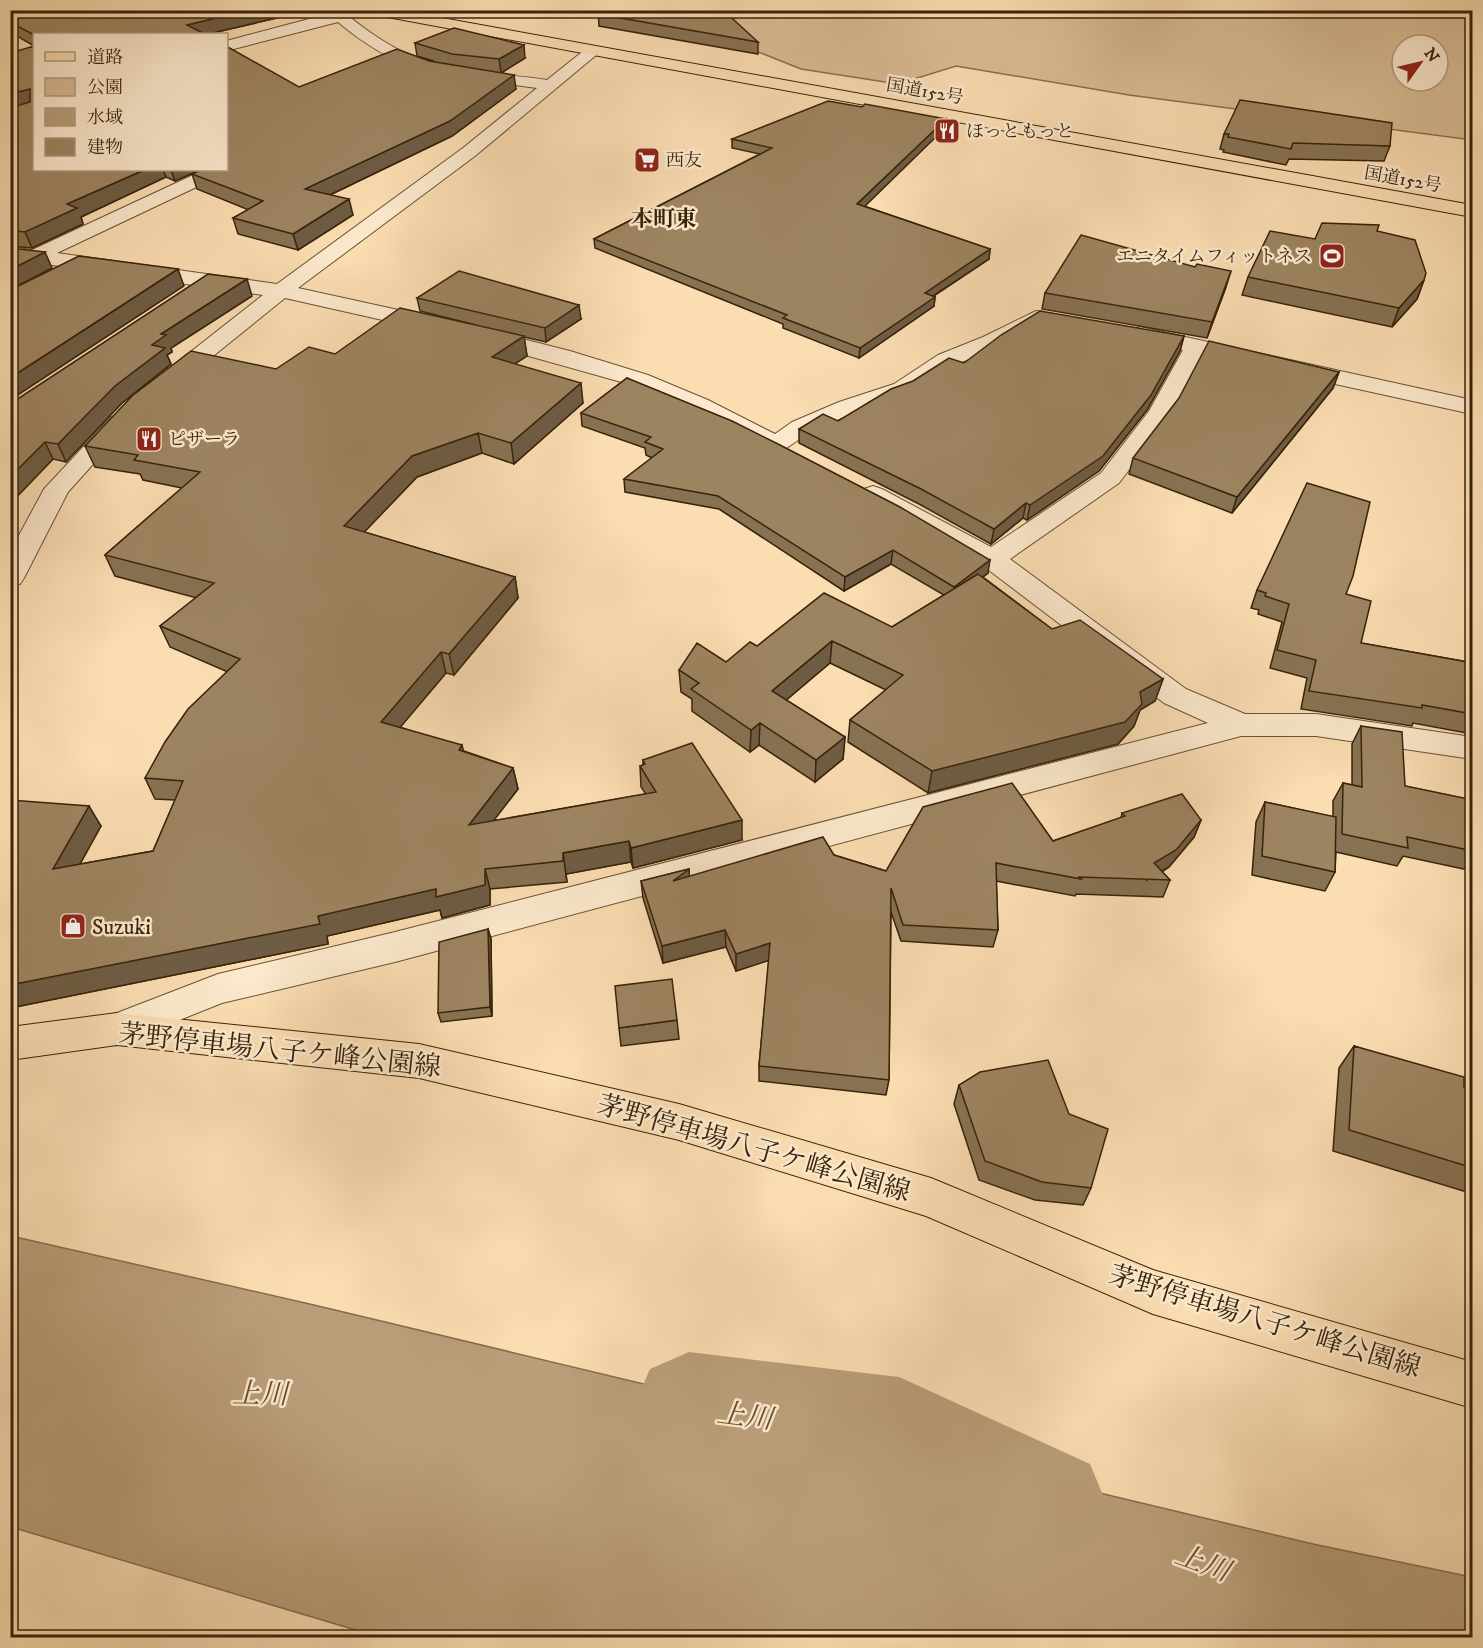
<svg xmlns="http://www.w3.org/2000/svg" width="1483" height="1648" font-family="'IM FELL DW Pica','Noto Serif JP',serif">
<rect width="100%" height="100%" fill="#fbddb2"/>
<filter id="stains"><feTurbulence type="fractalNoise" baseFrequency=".00333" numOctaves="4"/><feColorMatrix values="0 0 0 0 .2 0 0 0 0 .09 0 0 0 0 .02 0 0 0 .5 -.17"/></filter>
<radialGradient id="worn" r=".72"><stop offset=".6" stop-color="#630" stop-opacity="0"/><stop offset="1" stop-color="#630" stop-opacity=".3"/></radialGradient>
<path fill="#dabd95" stroke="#89704f" stroke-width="1.5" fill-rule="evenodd" d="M674,11H1472V140L1129,95L956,66L898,84L801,69L676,19ZM1402,45H1438V81H1402Z"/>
<path fill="#b99e79" stroke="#856d4c" stroke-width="1.5" d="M11,1236L314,1305L1313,1544L1472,1577V1637L398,1638L359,1631L11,1527Z"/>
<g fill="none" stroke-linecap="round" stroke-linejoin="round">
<path fill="#856d4c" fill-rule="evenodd" d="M899,1423C913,1429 930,1449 936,1463L933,1470L926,1473C912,1467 895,1447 889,1433L892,1426Z"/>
<path fill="#b99e79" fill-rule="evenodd" d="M689,1352L899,1377L1090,1464L1107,1505L1090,1546L1049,1563L1008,1546L890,1488L689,1464L650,1447L633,1408L650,1369Z"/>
<g stroke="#695233" stroke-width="2">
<path id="minor" d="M343,10H364L351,18C377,39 408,58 441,67C475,75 512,74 547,80L587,48H599L601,51L475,156L298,288L444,320L447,325L444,330L436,332L285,298L176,386H160L156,381L160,376L263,295L10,259V247L32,250L204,170L226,169L224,174L57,253L277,284L463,148L537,88C453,76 408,81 338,22L226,51V41Z
M1036,311L1044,312L1047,317L1044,322L999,347L954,365L910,394L855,412L810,432L785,449L776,451L682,405L632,385L475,341L472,336L475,331L483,329L570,351L648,375L708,400L775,434L792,422L839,402L894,384L938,355L983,337Z
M1140,327L1472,400V414L1203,355L1172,413L1119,483L1010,559L1186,689L1245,714H1316L1472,737V759L1316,736H1241L395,962L222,1003L117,1045L104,1040L98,1029L104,1018L218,974L395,932L1208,723L1164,703L982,565L864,499L860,494L864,489L873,486L882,489L991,547L1101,473L1149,411L1183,350L1132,339L1129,334L1132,329Z
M119,415L127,417L131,422L68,492L24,578L20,584L10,586V552L44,489L111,417Z"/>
</g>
<g stroke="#382309" stroke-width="2">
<path id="major" d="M117,1013L419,1044L679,1104L931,1178L1153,1270L1472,1362V1408L1153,1314L926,1216L679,1140L419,1078L117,1045L10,1060V1027Z"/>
</g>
<g stroke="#382309" stroke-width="2">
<path id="highway" d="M364,10H398L1472,205V217L371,14Z"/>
</g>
<use href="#minor" fill="#fce9cd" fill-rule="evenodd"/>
<use href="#major" fill="#fbddb2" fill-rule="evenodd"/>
<use href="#highway" fill="#fbddb2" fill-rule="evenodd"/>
</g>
<path fill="#877253" stroke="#382309" stroke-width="1.5" d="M10,10L289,12L290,15L208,34H34V46L10,32Z
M598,10L758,42V54L599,26Z
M415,43L525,58L501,73L516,89L452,136L330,195L353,215L298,250L238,234L233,218L249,210L197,189L192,174L226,170L299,87L429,61H434L417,56Z
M10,53L34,170H200L175,181L166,177L81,217L83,224L32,248L10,246Z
M945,128L864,206L990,249L989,259L934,296L935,297L934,306L859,358L783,328V324L595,248L594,239L760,154L732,148V139Z
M1224,134L1390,146L1384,161L1289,159L1286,165L1223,152L1224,150L1220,149Z
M1377,231L1424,280L1417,299L1392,327L1242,295L1248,277L1315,239Z
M1195,267L1226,287L1207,338L1042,309L1045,293Z
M252,296L171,348L172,352L167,355L171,364L122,403L66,462L53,459L10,504V404Z
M417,298L581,319L546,342L524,337L527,356L515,364L583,403L514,464L482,453L417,477L364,532L515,577L518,598L454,675L446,673L400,727L464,751L513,768L518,789L493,821L646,794L641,787L640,766L643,765V760L742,840L633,868L631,862L566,874L567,882L490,889V905L442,918L440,910L327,936L328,944L10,1008V800L101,826L80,864L153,851L175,800L155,799L145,778L228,672L170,647L160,626L197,598L115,576L105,555L182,488L143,480L140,474L95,467L85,446L276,369L335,354L476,325L420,311Z
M1184,336L1180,351L1147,410L1099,471L1027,520L1023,518L991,544L919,504L799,443V429L838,421L964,363Z
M1339,372L1333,388L1232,513L1129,474L1133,458Z
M627,378L988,573L983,577L1052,629L1163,679L1155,701L1140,710L1134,726L1118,744L928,793L848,742L850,720L886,690L830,663L786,700L845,737L843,759L815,782L759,745L750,752L692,711V699L681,692L679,670L726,662L757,646L892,627L944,595L891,564L844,591L719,509L625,492L624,479L652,458L646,455L645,448L582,426L581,413Z
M1257,590L1346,594L1361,643L1473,663V737L1472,734L1413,723L1412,726L1301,709L1307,678L1270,668L1282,622L1258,614L1259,610L1251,608Z
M1361,726L1405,786L1473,800V871L1403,856L1397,866L1336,852L1335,872L1325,891L1252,875L1256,822L1265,802L1333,817V801L1343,783L1352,785V744Z
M1122,813L1201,820L1194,837L1169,867L1162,872L1170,880L1163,897L1076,894L1075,896L996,881L998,930L993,947L901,941L891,912L889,1080L886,1095L759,1081V1066L769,960L736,971L726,947L663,963L643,898L641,881L689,869V877L834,855L886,871L1053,841L1121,818Z
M488,929L491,939L492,1016L441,1022L438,1013Z
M677,1020L679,1039L621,1046L619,1028Z
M1354,1046L1473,1089V1194L1333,1151L1339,1068Z
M959,1085L1091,1188L1083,1205L1035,1200L979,1180L954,1104Z"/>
<path fill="#6e5c44" stroke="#382309" stroke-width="1.5" d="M249,10H294L289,12L290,15L208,34H190L187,25Z
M524,45L525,58L501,73L499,59Z
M514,75L516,89L452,136L309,205L305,189Z
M30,89L34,101L10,110V94Z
M946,119L945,128L857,214V204Z
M144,170H163L166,177L81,217L83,224L32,248L25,232L67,204Z
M171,170H200L175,181Z
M349,199L353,215L298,250L293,234Z
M990,249L989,259L924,302L925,293Z
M45,252L52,268L10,290V270Z
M178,269L184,286L10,400V378Z
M1231,271L1226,287L1207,338L1212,322Z
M247,279L252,296L171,348L172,352L167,355L171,364L122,403L66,462L58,444L152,345L161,334Z
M1424,280L1417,299L1392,327L1399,308Z
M935,297L934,306L859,358L860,348Z
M579,305L581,319L546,342L545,328Z
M524,336L527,356L495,377L492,357Z
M1184,336L1180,351L1147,410L1099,471L1027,520L1030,505Z
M1339,372L1333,388L1232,513L1237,497Z
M581,383L583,403L514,464L511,443Z
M478,433L482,453L417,477L350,547L344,526L412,456Z
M45,442L53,459L10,504V477Z
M1026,503L1023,518L991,544L994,529Z
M893,550L891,564L844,591L845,577Z
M990,560L988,573L952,600L954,587Z
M515,577L518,598L454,675L449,654Z
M832,641L830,663L771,713L772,691Z
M441,652L446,673L387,743L381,722Z
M1163,679L1155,701L1140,710L1134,726L1118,744L928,793L932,771L1140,692Z
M760,723L759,745L750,752L751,730Z
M845,737L843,759L815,782L816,760Z
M462,745L467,765L459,750Z
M513,768L518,789L474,846L469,825Z
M89,806L101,826L66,889L53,869Z
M742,820V840L633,868L631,848Z
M1201,820L1194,837L1169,867L1147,880L1154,863Z
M629,841L631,862L566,874L567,882L563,853Z
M485,869L490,889V905L442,918L440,910L327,936L328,944L10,1008V985L318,916Z
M689,869L690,886L673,881Z
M488,929L491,939L492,1016L490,1007Z
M725,930L726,947L663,963L662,946Z
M770,943V960L736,971V954Z"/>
<path fill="#9d8461" stroke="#382309" stroke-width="1.5" d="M10,10H249L187,25L205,34L34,35L10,22Z
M598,10H723L758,42L598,14Z
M454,28L524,45L499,59L452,54L415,43Z
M34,46V170H144L67,204L77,208L25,232L10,230V108L30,102V89L10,94V53Z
M226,46L299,87L397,49L429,61L514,75L450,121L305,189L349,199L293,234L233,218L263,201L192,174L201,170H226Z
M1240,100L1392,123L1390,146L1293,143L1291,149L1228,137L1229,134H1224Z
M828,101L862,107L865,104L946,119L857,204L990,249L925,293L935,297L860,348L783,318L787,315L594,239L772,148L732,139Z
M1322,223L1379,225L1377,231L1415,240L1426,273L1424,280L1399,308L1248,277L1270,231L1315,239Z
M1081,235L1195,267L1197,264L1231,271L1212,322L1045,293Z
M10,248L45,252L10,270Z
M79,256L178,269L10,378V290Z
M459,271L579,305L545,328L417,298Z
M208,274L247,279L161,334L166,335L152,345L165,348L115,386L58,444L45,442L10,477V404Z
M400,308L524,336L492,357L581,383L511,443L478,433L412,456L344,526L515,577L449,654L441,652L381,722L462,745L459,750L513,768L469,825L656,792L640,766L645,764L643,760L692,743L742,820L631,848L629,841L563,853V861L485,869V885L436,897V889L318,916L320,924L10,985V800L89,806L53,869L153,851L183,781L145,778L165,742L188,709L240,659L160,626L214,583L105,555L200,472L134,460L138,455L85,446L132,396L191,351L276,369L309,347L335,354Z
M1040,311L1184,336L1151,395L1103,456L1030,505L1026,503L994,529L921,489L799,429L823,414L838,421L891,389L913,381L949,358L964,363L1001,335Z
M1209,341L1339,372L1237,497L1133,458L1179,398Z
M627,378L732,421L778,444L900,507L990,560L954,587L893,550L845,577L718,496L624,479L663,449L645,442L651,437L581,413Z
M1307,483L1370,502L1353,576L1346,594L1371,601L1361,643L1473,663V714L1422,705V708L1309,691L1316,660L1277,650L1289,604L1265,596L1266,593L1257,590Z
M978,574L1052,629L1080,620L1163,679L1140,692L1142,704L1125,722L932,771L850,720L903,675L832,641L772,691L845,737L816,760L760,723L751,730L691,689L699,683L679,670L697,643L726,662L750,642L757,646L824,593L892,627Z
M1361,726L1402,732L1405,786L1473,800V851L1407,837L1408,848L1342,834L1343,783L1362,787Z
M1012,783L1053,841L1125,816L1122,813L1182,794L1201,820L1176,850L1154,863L1170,880L1079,877L1081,879L996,863L998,930L903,925L891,888L889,1080L759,1066L770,943L736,954L725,930L662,946L641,881L689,869L673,881L823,837L834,855L886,871L923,807Z
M1265,802L1336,817L1335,872L1262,856Z
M488,929L490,1007L438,1013L439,942Z
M672,979L677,1020L619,1028L615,986Z
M1354,1046L1464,1077V1087L1473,1089V1168L1349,1130Z
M1048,1060L1069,1114L1108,1129L1091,1188L1042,1182L985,1161L959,1085L980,1072Z"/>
<defs>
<g id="restaurant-square" transform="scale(1.35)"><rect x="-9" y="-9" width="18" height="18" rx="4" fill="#8f2418" stroke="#fce9cd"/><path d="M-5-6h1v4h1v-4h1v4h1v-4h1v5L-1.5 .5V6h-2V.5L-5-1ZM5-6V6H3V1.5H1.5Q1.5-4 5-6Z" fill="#fff"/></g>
<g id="supermarket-square" transform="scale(1.35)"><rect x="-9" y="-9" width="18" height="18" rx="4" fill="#8f2418" stroke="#fce9cd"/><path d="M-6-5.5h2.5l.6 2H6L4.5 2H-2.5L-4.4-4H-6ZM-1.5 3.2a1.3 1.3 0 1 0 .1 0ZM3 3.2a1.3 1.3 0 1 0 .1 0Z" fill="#fff"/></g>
<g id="stadium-square" transform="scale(1.35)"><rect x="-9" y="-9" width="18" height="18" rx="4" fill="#8f2418" stroke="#fce9cd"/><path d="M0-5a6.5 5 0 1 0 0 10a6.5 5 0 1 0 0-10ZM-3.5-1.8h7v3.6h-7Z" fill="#fff"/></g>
<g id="shop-square" transform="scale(1.35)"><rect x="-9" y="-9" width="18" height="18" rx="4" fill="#8f2418" stroke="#fce9cd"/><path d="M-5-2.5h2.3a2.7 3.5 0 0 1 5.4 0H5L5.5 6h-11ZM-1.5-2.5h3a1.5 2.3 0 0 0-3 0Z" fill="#fff"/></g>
</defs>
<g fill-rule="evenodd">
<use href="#restaurant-square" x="947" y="131"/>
<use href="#supermarket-square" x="647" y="160"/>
<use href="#stadium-square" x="1332" y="256"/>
<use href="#restaurant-square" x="149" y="439"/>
<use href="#shop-square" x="73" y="926"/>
</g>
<g text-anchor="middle" stroke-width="5" stroke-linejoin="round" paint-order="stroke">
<g font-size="18" fill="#382309" stroke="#fce9cd">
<text transform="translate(925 91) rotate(10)" y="6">国道152号</text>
<text transform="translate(1403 179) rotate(10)" y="6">国道152号</text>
</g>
<g font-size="18" fill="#382309" stroke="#fce9cd" text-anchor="start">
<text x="966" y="137">ほっともっと</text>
<text x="666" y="166">西友</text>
<text x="1312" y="262" text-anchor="end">エニタイムフィットネス</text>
<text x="168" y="445">ピザーラ</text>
</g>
<g font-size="22" font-weight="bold" fill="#382309" stroke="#fce9cd">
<text x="664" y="226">本町東</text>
</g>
<g font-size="22" fill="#382309" stroke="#fce9cd" text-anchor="start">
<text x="92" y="934">Suzuki</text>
</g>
<g font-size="27" fill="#382309" stroke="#fce9cd">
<text transform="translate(280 1050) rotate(6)" y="9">茅野停車場八子ケ峰公園線</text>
<text transform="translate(754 1148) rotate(16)" y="9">茅野停車場八子ケ峰公園線</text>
<text transform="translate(1265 1321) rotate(17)" y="9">茅野停車場八子ケ峰公園線</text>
</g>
<g font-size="28" font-style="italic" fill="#654e30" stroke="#fce9cd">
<text transform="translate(260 1393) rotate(1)" y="10">上川</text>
<text transform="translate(745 1415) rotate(7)" y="10">上川</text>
<text transform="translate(1203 1562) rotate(20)" y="10">上川</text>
</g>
</g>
<rect width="1483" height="1648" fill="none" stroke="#fbddb2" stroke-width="36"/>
<rect x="12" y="12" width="1459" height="1624" fill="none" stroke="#382309" stroke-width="3"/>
<rect x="18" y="18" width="1447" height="1612" fill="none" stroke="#382309" stroke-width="1.5"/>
<rect x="33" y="33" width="195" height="138" fill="#fce9cd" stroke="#ae9a7f" stroke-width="1.5"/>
<rect x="45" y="52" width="30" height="9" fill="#fbddb2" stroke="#ae9a7f" stroke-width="1.5"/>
<text x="87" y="63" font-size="18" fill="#382309">道路</text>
<rect x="45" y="78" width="30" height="18" fill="#dabd95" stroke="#ae9a7f" stroke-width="1.5"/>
<text x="87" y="93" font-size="18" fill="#382309">公園</text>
<rect x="45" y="108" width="30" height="18" fill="#b99e79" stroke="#ae9a7f" stroke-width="1.5"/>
<text x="87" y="123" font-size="18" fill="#382309">水域</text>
<rect x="45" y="138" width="30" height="18" fill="#9d8461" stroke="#ae9a7f" stroke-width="1.5"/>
<text x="87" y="153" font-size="18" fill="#382309">建物</text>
<g transform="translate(1420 63) rotate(56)"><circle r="28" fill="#fce9cd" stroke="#ae9a7f" stroke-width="1.5"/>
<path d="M0-4.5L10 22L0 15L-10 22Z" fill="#8f2418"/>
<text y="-9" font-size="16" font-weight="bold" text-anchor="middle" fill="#382309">N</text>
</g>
<rect width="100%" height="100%" filter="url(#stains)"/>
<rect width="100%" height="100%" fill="url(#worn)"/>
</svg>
